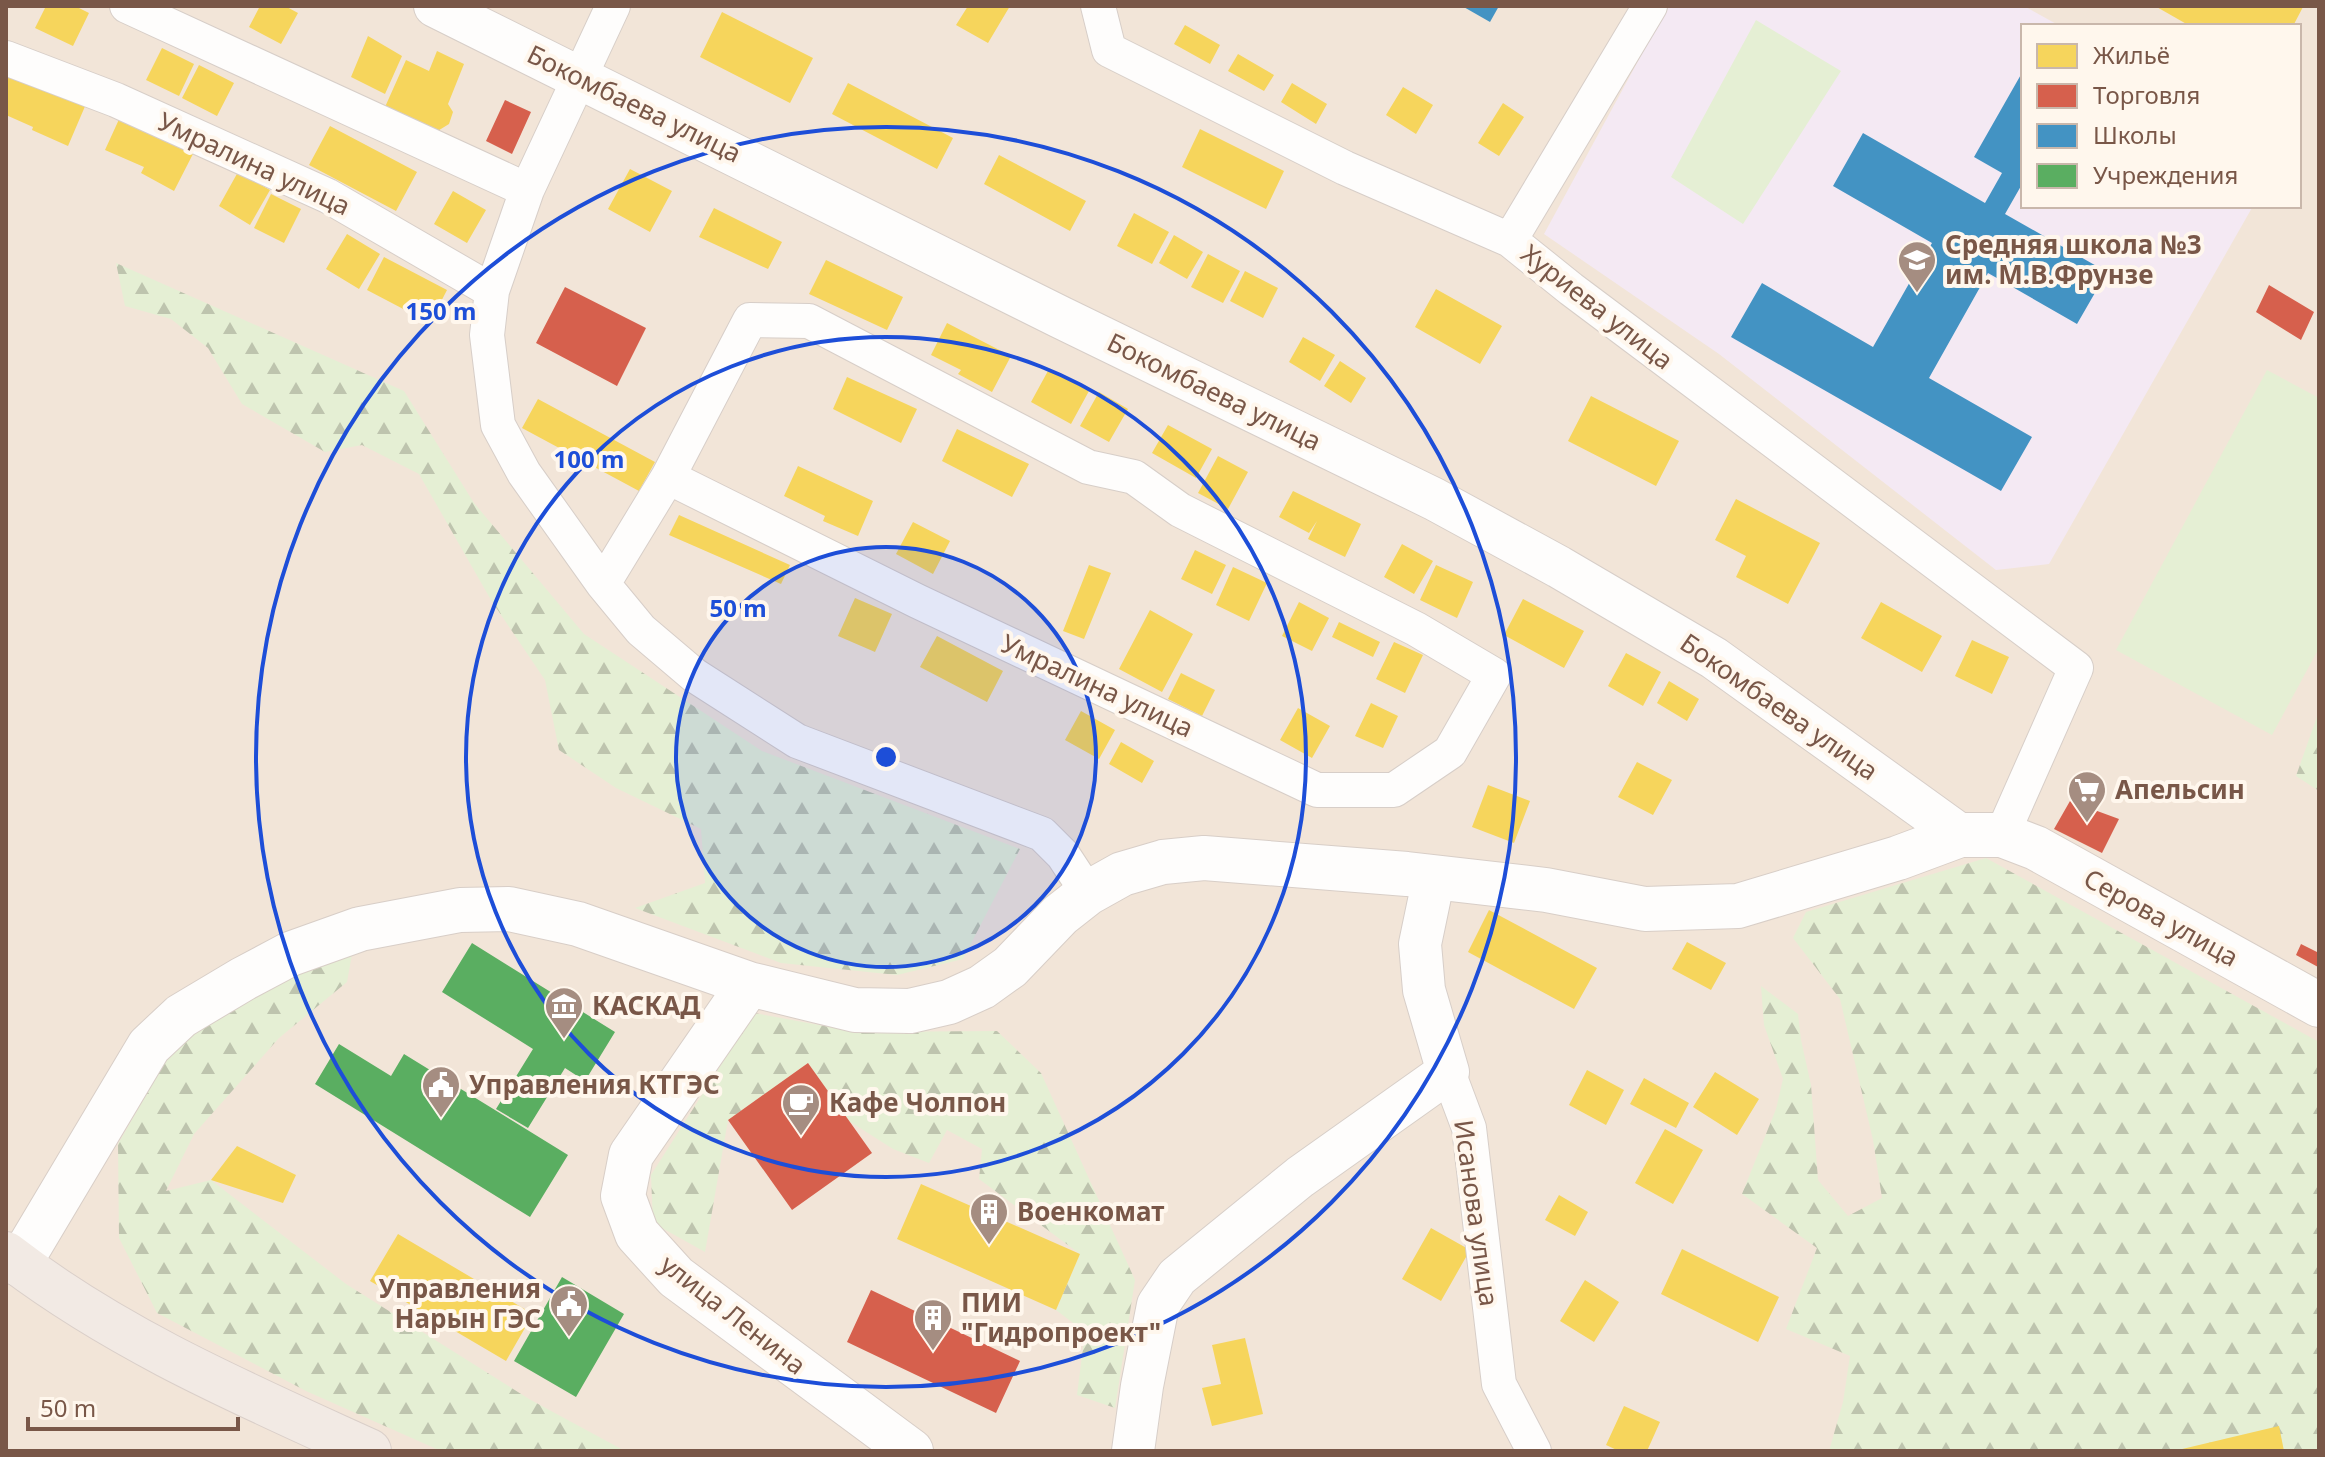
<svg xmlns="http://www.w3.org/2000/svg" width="2325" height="1457" font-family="'Noto Sans',sans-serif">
<defs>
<pattern id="forest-firs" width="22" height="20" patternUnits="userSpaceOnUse" patternTransform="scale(2)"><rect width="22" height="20" fill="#e5efd4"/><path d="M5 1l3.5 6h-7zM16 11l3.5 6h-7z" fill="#bec4ae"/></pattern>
</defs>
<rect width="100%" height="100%" fill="#f8f2eb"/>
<path fill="#f2e5d8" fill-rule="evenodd" d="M6,6H2319V1451H6ZM2023,26H2299V206H2023Z"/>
<path fill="#f4e9f3" d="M1668,6H2024L2060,26H2023V206H2253L2049,564L1996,570L1719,354L1544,234Z"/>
<path fill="url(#forest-firs)" d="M116,263L404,391L474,503L584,634L762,751L1020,849L963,959L897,975L781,963L635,908L705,883L701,829L616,788L559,750L545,680L491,600L419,474L362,445L325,452L242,404L208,348L171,319L125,306Z
M2319,711V791L2296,776Z
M1986,858L2319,1042V1451H1829L1843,1402L1850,1356L1786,1329L1817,1248L1742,1194L1776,1109L1783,1079L1764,1025L1761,986L1798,1014L1801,1040L1811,1085L1818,1180L1848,1216L1882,1198L1873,1140L1840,999L1793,938L1806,912Z
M354,943L347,982L279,1038L194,1134L166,1191L211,1180L346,1284L529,1399L625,1451H441L306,1391L157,1313L119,1238L118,1144L184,1029Z
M754,1013L857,1032L997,1031L1041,1073L1135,1280L1115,1408L1077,1395L1085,1332L1056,1310L1080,1254L979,1179L982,1149L947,1130L929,1163L893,1149L849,1121L808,1063L728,1120L705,1252L653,1223L651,1175Z"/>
<path fill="#e5efd4" d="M1756,20L1841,71L1743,224L1671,177Z
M2267,370L2319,398V648L2272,735L2116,650Z"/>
<path fill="#f6d55c" d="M46,6H75L89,13L73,46L35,28Z
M260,6H285L298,13L281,44L249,27Z
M968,6H1010L988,43L956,25Z
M2155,6H2301L2303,7L2293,26H2190Z
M722,12L813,58L790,103L700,57Z
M1185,25L1220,45L1210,64L1174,44Z
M368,36L402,56L385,94L351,77Z
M162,48L194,64L179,96L146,80Z
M437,51L464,64L448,104L453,112L449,124L436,132L385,107L406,60L429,71Z
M1238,54L1274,75L1264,91L1228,71Z
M199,65L234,83L217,116L182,98Z
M6,69L86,104L68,146L32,130L33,127L6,115Z
M848,83L953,138L937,169L832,114Z
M1292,83L1327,104L1316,124L1281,102Z
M1403,87L1433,105L1416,134L1386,115Z
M1503,103L1524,117L1499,156L1478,143Z
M121,115L195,150L174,191L141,173L144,167L105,150Z
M330,126L417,172L396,211L309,165Z
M1200,129L1284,171L1266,209L1182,167Z
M999,155L1086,201L1070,231L984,184Z
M630,169L672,191L650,232L608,209Z
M238,172L270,190L250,225L219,206Z
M453,191L486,210L467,243L434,224Z
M271,194L301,209L284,243L254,228Z
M714,208L782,242L768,269L699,237Z
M1134,213L1169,232L1152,264L1117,246Z
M347,234L380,254L359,289L326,269Z
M1174,235L1203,252L1187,279L1159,263Z
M1208,254L1240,271L1223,303L1191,287Z
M384,257L447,290L430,323L367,290Z
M826,260L903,297L887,330L809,294Z
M1245,271L1278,288L1263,318L1230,301Z
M1436,289L1502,326L1480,364L1415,327Z
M947,323L1011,356L992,392L958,374L961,370L931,355Z
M1303,337L1335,355L1320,381L1289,362Z
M1340,361L1366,378L1351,403L1324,386Z
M1049,369L1089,391L1071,424L1031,402Z
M847,377L917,409L901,443L833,409Z
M1099,392L1128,409L1109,442L1080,426Z
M1591,396L1679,441L1656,486L1568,441Z
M538,399L655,462L639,491L522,428Z
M1168,425L1212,449L1196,478L1152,453Z
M957,429L1029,464L1012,497L942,461Z
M1218,456L1248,472L1228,509L1198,493Z
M798,466L873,501L858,536L823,521L825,516L784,496Z
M1293,491L1361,524L1345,557L1308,539L1317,521L1309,533L1279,517Z
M1736,499L1820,543L1788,604L1736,577L1746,556L1715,540Z
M679,515L790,565L781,584L669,535Z
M913,522L950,541L933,574L896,554Z
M1402,544L1433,561L1414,594L1384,577Z
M1195,550L1226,565L1212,594L1181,579Z
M1089,565L1111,573L1084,639L1063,631Z
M1436,565L1473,582L1457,618L1420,600Z
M1233,567L1267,583L1249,621L1216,605Z
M855,598L892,614L875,652L838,636Z
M1523,599L1584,631L1564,668L1504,635Z
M1299,602L1329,618L1312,651L1282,636Z
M1881,602L1942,636L1922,672L1861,638Z
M1150,610L1193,634L1162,692L1119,669Z
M1339,622L1380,642L1373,657L1332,637Z
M937,636L1003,671L987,702L920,667Z
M1972,640L2009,657L1992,694L1955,676Z
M1394,642L1423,655L1405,693L1376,679Z
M1626,653L1661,672L1643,706L1608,686Z
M1181,673L1215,690L1202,716L1168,699Z
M1669,681L1699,699L1687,721L1657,703Z
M1371,703L1398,716L1383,748L1355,736Z
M1298,708L1330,726L1312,758L1280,740Z
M1081,711L1115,730L1099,759L1065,740Z
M1121,742L1154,761L1142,783L1109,764Z
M1637,762L1672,780L1653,815L1618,797Z
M1488,785L1530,801L1514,843L1472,827Z
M1489,910L1597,968L1574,1009L1468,952Z
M1687,942L1726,963L1711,990L1672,969Z
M1587,1070L1624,1090L1606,1125L1569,1105Z
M1715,1072L1759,1099L1737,1135L1693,1107Z
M1644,1078L1689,1103L1676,1128L1630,1104Z
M1665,1129L1703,1150L1673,1204L1635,1183Z
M237,1146L296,1175L283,1203L211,1180Z
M921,1184L1080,1254L1056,1310L897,1239Z
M1559,1195L1588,1212L1575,1236L1545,1220Z
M1431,1228L1470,1250L1441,1301L1402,1279Z
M398,1234L533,1314L506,1361L370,1281Z
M1682,1249L1779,1297L1758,1342L1661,1294Z
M1585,1280L1619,1302L1594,1342L1560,1321Z
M1245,1338L1263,1414L1212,1426L1202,1388L1221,1384L1212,1345Z
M1624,1406L1660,1422L1647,1451H1619L1606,1445Z
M2279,1426L2284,1451H2178V1450Z"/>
<path fill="#d6604d" d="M505,100L531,112L512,154L486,141Z
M2269,285L2314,312L2301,340L2256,312Z
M565,287L646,328L617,386L536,343Z
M2070,801L2119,819L2102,853L2054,829Z
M2301,944L2319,953L2318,967L2296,955Z
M808,1063L872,1153L792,1210L728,1120Z
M871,1290L1020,1361L996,1413L847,1342Z"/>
<path fill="#4393c3" d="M1462,6H1499L1490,22Z
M2023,71V188L2021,186L2005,214L2107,272L2077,324L1988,273L1929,378L2032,437L2001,491L1731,337L1762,283L1873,347L1932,243L1833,186L1863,133L1985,203L2002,173L1974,157Z"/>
<path fill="#5aae61" d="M472,943L615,1032L585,1081L565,1068L528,1128L496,1109L533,1049L442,992Z
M339,1044L391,1076L404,1054L568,1155L530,1217L315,1084Z
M562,1277L624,1314L576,1397L514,1361Z"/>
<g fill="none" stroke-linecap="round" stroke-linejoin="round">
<g stroke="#d7cec8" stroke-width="36">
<path id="minor" d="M127,6L527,190
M613,6L527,190L492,291L487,335L498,425L524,473L603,584L641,630L694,675L797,741L1042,834L1063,855L1088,893
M1098,6L1109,50L1345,168L1510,240L1571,289L2076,668L2002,835
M6,58L116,100L328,196L492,291
M1510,240L1650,6
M603,584L668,477L750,320L809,321L1088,467L1134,477L1180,510L1416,629L1494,675L1450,752L1394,790H1317L917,601L668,477
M1448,1072L1469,1128L1499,1384L1534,1451"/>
</g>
<g stroke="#d7cec8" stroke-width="44">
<path id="tertiary" d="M435,6L1060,317L1434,499L1559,567L1714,658L1960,835
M1133,1451L1142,1386L1158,1305L1177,1277L1300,1177L1448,1072L1424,990L1420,944L1434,877"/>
</g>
<g stroke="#d8cec7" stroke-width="46">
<path id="secondary" d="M749,984L631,1155L623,1196L637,1234L676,1277L911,1451
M19,1264L149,1046L181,1016L243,979L290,954L360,929L460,910L509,909L578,924L749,984L855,1010L910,1011L949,1002L982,987L1010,967L1060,915L1088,893L1122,874L1163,862L1204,858L1407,874L1546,890L1645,909L1738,906L1898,858L1960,835H2002L2036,848L2319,1005"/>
</g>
<g stroke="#dacfc9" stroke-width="46">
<path id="trunk" d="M6,1254C116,1339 244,1394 369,1451"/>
</g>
<use href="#minor" stroke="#fefdfc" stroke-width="34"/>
<use href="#tertiary" stroke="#fefdfc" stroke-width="42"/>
<use href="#secondary" stroke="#fefdfc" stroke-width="44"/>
<use href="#trunk" stroke="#f2eae4" stroke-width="44"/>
</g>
<circle cx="886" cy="757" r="210" fill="#1d4ed8" fill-opacity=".12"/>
<g fill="none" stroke="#1d4ed8" stroke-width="4">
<circle cx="886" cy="757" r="210"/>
<circle cx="886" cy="757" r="420"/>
<circle cx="886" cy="757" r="630"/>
</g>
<defs>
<g id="school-pin" transform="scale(2)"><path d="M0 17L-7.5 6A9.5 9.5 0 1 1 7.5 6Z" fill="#a58d81" stroke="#fff7ed"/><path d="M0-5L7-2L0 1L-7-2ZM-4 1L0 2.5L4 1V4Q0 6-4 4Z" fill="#fff"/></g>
<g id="supermarket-pin" transform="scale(2)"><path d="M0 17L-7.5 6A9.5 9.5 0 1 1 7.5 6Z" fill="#a58d81" stroke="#fff7ed"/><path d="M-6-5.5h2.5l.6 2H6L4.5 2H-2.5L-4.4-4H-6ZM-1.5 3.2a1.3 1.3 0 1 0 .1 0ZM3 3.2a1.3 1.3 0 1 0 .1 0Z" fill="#fff"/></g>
<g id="museum-pin" transform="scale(2)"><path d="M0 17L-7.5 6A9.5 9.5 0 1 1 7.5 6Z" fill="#a58d81" stroke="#fff7ed"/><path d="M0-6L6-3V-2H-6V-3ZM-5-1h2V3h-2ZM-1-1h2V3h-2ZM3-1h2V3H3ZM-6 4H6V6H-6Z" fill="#fff"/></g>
<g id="civic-pin" transform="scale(2)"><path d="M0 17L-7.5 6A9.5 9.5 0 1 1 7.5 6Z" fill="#a58d81" stroke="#fff7ed"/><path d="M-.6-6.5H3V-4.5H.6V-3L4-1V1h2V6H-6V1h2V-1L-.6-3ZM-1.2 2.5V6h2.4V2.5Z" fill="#fff"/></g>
<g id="cafe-pin" transform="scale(2)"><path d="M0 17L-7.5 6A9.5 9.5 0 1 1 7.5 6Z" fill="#a58d81" stroke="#fff7ed"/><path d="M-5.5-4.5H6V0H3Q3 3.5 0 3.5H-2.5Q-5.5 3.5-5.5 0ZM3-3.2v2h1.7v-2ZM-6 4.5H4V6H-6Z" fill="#fff"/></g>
<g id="building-pin" transform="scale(2)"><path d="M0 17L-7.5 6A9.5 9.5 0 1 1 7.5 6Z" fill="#a58d81" stroke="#fff7ed"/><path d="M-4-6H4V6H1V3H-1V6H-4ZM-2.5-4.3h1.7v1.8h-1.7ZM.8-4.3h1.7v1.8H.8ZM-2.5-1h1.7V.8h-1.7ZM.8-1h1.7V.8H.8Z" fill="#fff"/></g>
</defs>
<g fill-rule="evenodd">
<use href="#school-pin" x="1917" y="260"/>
<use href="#supermarket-pin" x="2087" y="790"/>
<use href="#museum-pin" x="564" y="1006"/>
<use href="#civic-pin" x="441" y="1085"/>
<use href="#cafe-pin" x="801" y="1103"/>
<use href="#building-pin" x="989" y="1212"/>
<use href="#civic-pin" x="569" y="1304"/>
<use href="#building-pin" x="933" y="1318"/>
</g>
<g text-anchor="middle" stroke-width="8" stroke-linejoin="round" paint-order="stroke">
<g font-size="26" fill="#795748" stroke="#fff7ed">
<text transform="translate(634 104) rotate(26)" y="9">Бокомбаева улица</text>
<text transform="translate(254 164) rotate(25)" y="9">Умралина улица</text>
<text transform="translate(1597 307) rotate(38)" y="9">Хуриева улица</text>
<text transform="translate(1214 392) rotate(26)" y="9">Бокомбаева улица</text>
<text transform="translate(1097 686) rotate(25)" y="9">Умралина улица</text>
<text transform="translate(1779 707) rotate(35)" y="9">Бокомбаева улица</text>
<text transform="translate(2161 918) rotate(29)" y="9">Серова улица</text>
<text transform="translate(1476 1213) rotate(82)" y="9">Исанова улица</text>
<text transform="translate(733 1315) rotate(38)" y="9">улица Ленина</text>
</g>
<g font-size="26" font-weight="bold" fill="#795748" stroke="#fff7ed" text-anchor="start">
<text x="1945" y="254">Средняя школа №3<tspan x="1945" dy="30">им. М.В.Фрунзе</tspan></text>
<text x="2115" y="799">Апельсин</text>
<text x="592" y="1015">КАСКАД</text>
<text x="469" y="1094">Управления КТГЭС</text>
<text x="829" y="1112">Кафе Чолпон</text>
<text x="1017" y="1221">Военкомат</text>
<text x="541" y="1298" text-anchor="end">Управления<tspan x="541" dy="30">Нарын ГЭС</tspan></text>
<text x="961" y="1312">ПИИ<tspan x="961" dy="30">"Гидропроект"</tspan></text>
</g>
</g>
<circle cx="886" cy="757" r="12" fill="#1d4ed8" stroke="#fff7ed" stroke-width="4"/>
<g font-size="24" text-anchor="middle" font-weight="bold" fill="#1d4ed8" stroke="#fff7ed" stroke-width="8" stroke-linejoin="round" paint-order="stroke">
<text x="441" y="320">150 m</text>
<text x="589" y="468">100 m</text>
<text x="738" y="617">50 m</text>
</g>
<rect width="2325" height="1457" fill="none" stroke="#795748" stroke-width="16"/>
<rect x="2021" y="24" width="280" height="184" fill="#fff7ed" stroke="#c9b7ab" stroke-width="2"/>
<rect x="2037" y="44" width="40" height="24" fill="#f6d55c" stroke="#c9b7ab" stroke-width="2"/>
<text x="2093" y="64" font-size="24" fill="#795748">Жильё</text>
<rect x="2037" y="84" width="40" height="24" fill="#d6604d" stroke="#c9b7ab" stroke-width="2"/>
<text x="2093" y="104" font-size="24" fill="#795748">Торговля</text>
<rect x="2037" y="124" width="40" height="24" fill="#4393c3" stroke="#c9b7ab" stroke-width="2"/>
<text x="2093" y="144" font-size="24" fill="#795748">Школы</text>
<rect x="2037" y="164" width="40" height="24" fill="#5aae61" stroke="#c9b7ab" stroke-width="2"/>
<text x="2093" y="184" font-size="24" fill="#795748">Учреждения</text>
<path d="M28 1417v12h210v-12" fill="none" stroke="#795748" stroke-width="4"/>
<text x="40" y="1417" font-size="24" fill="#795748" stroke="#fff7ed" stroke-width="6" paint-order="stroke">50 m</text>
</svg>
